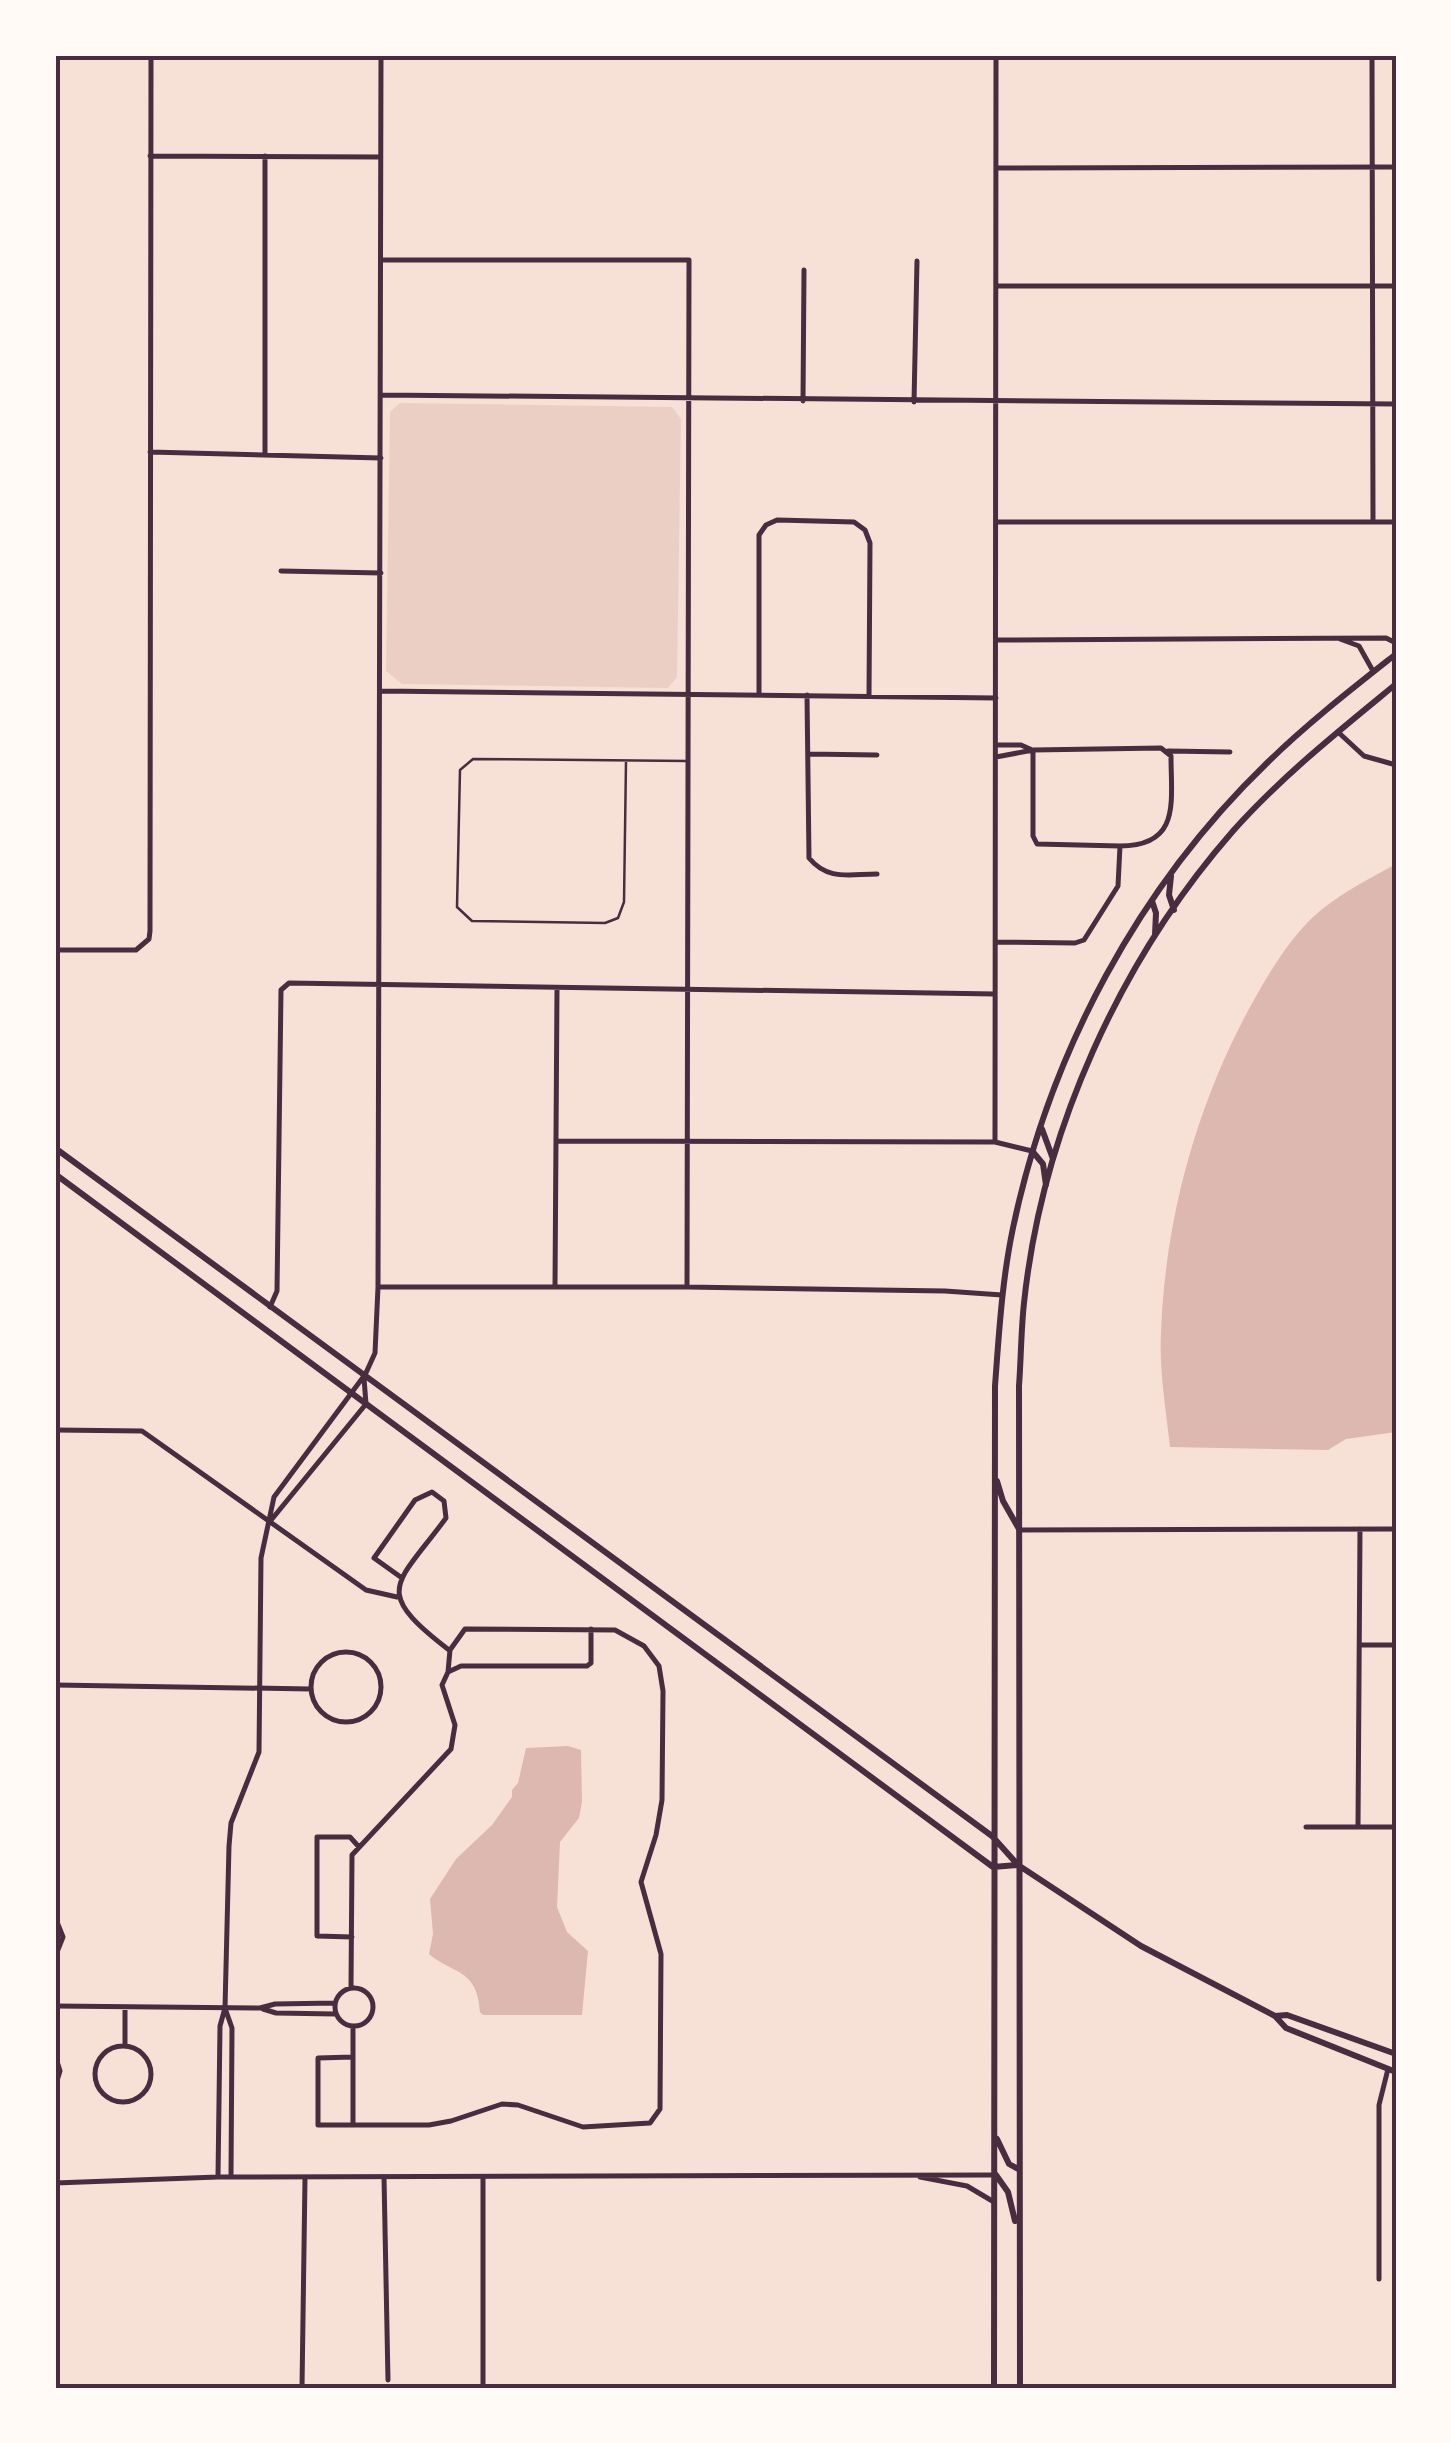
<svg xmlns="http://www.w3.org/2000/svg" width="1451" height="2443" font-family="'Golos Text',sans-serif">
<rect width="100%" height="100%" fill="#f7e1d7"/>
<path fill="#ebcfc5" d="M400,403L672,407L681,419L677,677L668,688L402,684L386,671L390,412Z"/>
<path fill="#dcb8b0" d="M1396,864V1432L1346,1439L1328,1450L1170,1447C1166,1410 1159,1370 1161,1333C1165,1217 1198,1099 1255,998C1271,970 1289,940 1313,917C1337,895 1367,880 1396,864Z
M568,1746L581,1750L582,1802L579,1818L560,1842L557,1907L567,1932L588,1951L582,2015H483L480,2012C477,1968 454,1975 429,1954L433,1934L430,1899L456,1859L492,1825L512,1797V1790L518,1783L526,1748Z"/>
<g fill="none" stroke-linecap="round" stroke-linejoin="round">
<path stroke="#4a2c40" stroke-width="2.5" d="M626,761L624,902L618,918L605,923L472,921L457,907L460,770L473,759L688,761"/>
<path stroke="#4a2c40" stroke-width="5" d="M1372,55L1373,522
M150,156L381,157
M265,156V453
M996,168L1396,167
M381,260H689L687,1287
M997,286H1396
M382,395L1396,404
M803,401L804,270
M914,402L917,261
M150,452L381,458
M997,522H1396
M281,571L381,573
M1340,639L1359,646L1373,671
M996,640L1386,638L1396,643
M381,691L996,698
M759,695V535L766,525L777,520L854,522L865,530L870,543L869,696
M807,695L809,858C828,881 849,874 877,874
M1338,732L1364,756L1396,765
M997,745H1021L1030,749
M1033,750V836L1037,844L1120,846
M1168,751L1230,752
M808,754L877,755
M996,942L1075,943L1084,940L1118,886L1120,846C1181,846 1171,802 1171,756L1161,748L1033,750L996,757
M55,950H136L149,939L150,931L151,55
M556,1141L995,1142L1032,1151
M995,1142L996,55
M378,1287H687L945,1291L1002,1295
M555,1287L557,988
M270,1307L277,1291L281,990L289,983L995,994
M365,1375L375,1353L378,1287L381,55
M55,1430L142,1431L366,1590L397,1597
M1019,1530L1396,1529
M402,1578L374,1558L415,1500L432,1492L444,1501L446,1518C396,1586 371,1590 449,1650
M1361,1645H1396
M311 1687a35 35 0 1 1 70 0a35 35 0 1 1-70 0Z
M55,1685L310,1689
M1306,1827H1396
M1358,1827L1360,1529
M55,1917L63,1937L55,1957
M352,1937L317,1936V1837H350L359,1847
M335 2007a19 19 0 1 1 38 0a19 19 0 1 1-38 0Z
M351,1988L352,1855L451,1749L455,1725L442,1685L448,1672L461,1666H587L591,1663V1629
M55,2006L260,2008L275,2004L335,2003
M263,2009L276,2013L335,2014
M125,2046V2007
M95 2074a28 28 0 1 1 56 0a28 28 0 1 1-56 0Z
M55,2055L60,2071L55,2087
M353,2057L318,2058V2125H429L451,2121L502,2104L518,2105L583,2127L650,2123L660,2109L661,1954L641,1882L656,1835L662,1800L663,1691L659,1666L644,1646L615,1630L465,1629L450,1650L448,1672
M353,2125V2026
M384,2177L388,2380
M483,2178V2388
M1379,2279V2105L1388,2069
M302,2388L305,2178"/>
<path stroke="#4a2c40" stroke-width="5" d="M272,1519L366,1404L364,1378
M226,2011L232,2028L231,2177
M218,2177L220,2026L225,2008L229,1846L231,1823L259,1752L261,1558L274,1497L364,1376
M920,2177L967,2186L994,2202
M55,2183L218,2177L996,2175"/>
<path stroke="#4a2c40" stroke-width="6" d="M1171,876L1169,895L1174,910
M1152,901L1156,913L1155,935
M1042,1129L1053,1159
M55,1148L992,1836L1018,1865L1141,1946L1275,2016L1286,2028L1396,2072
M1033,1152L1043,1164L1046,1185
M55,1174L993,1867L1017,1865
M997,1481L1003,1501L1019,1529
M1275,2016L1287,2015L1396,2054
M997,2139L1009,2164L1018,2169
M996,2175L1008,2192L1015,2221
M994,2388L995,1386C999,1333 1002,1280 1013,1228C1050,1052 1139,886 1268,762C1308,723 1353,688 1396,654
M1020,2388L1019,1386C1021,1359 1021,1331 1024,1303C1042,1132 1120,960 1233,831C1282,776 1340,730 1396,684"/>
</g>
<rect width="1451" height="2443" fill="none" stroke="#fffaf5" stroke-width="115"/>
<rect x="58" y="58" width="1336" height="2328" fill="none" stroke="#4a2c40" stroke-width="4"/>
</svg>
